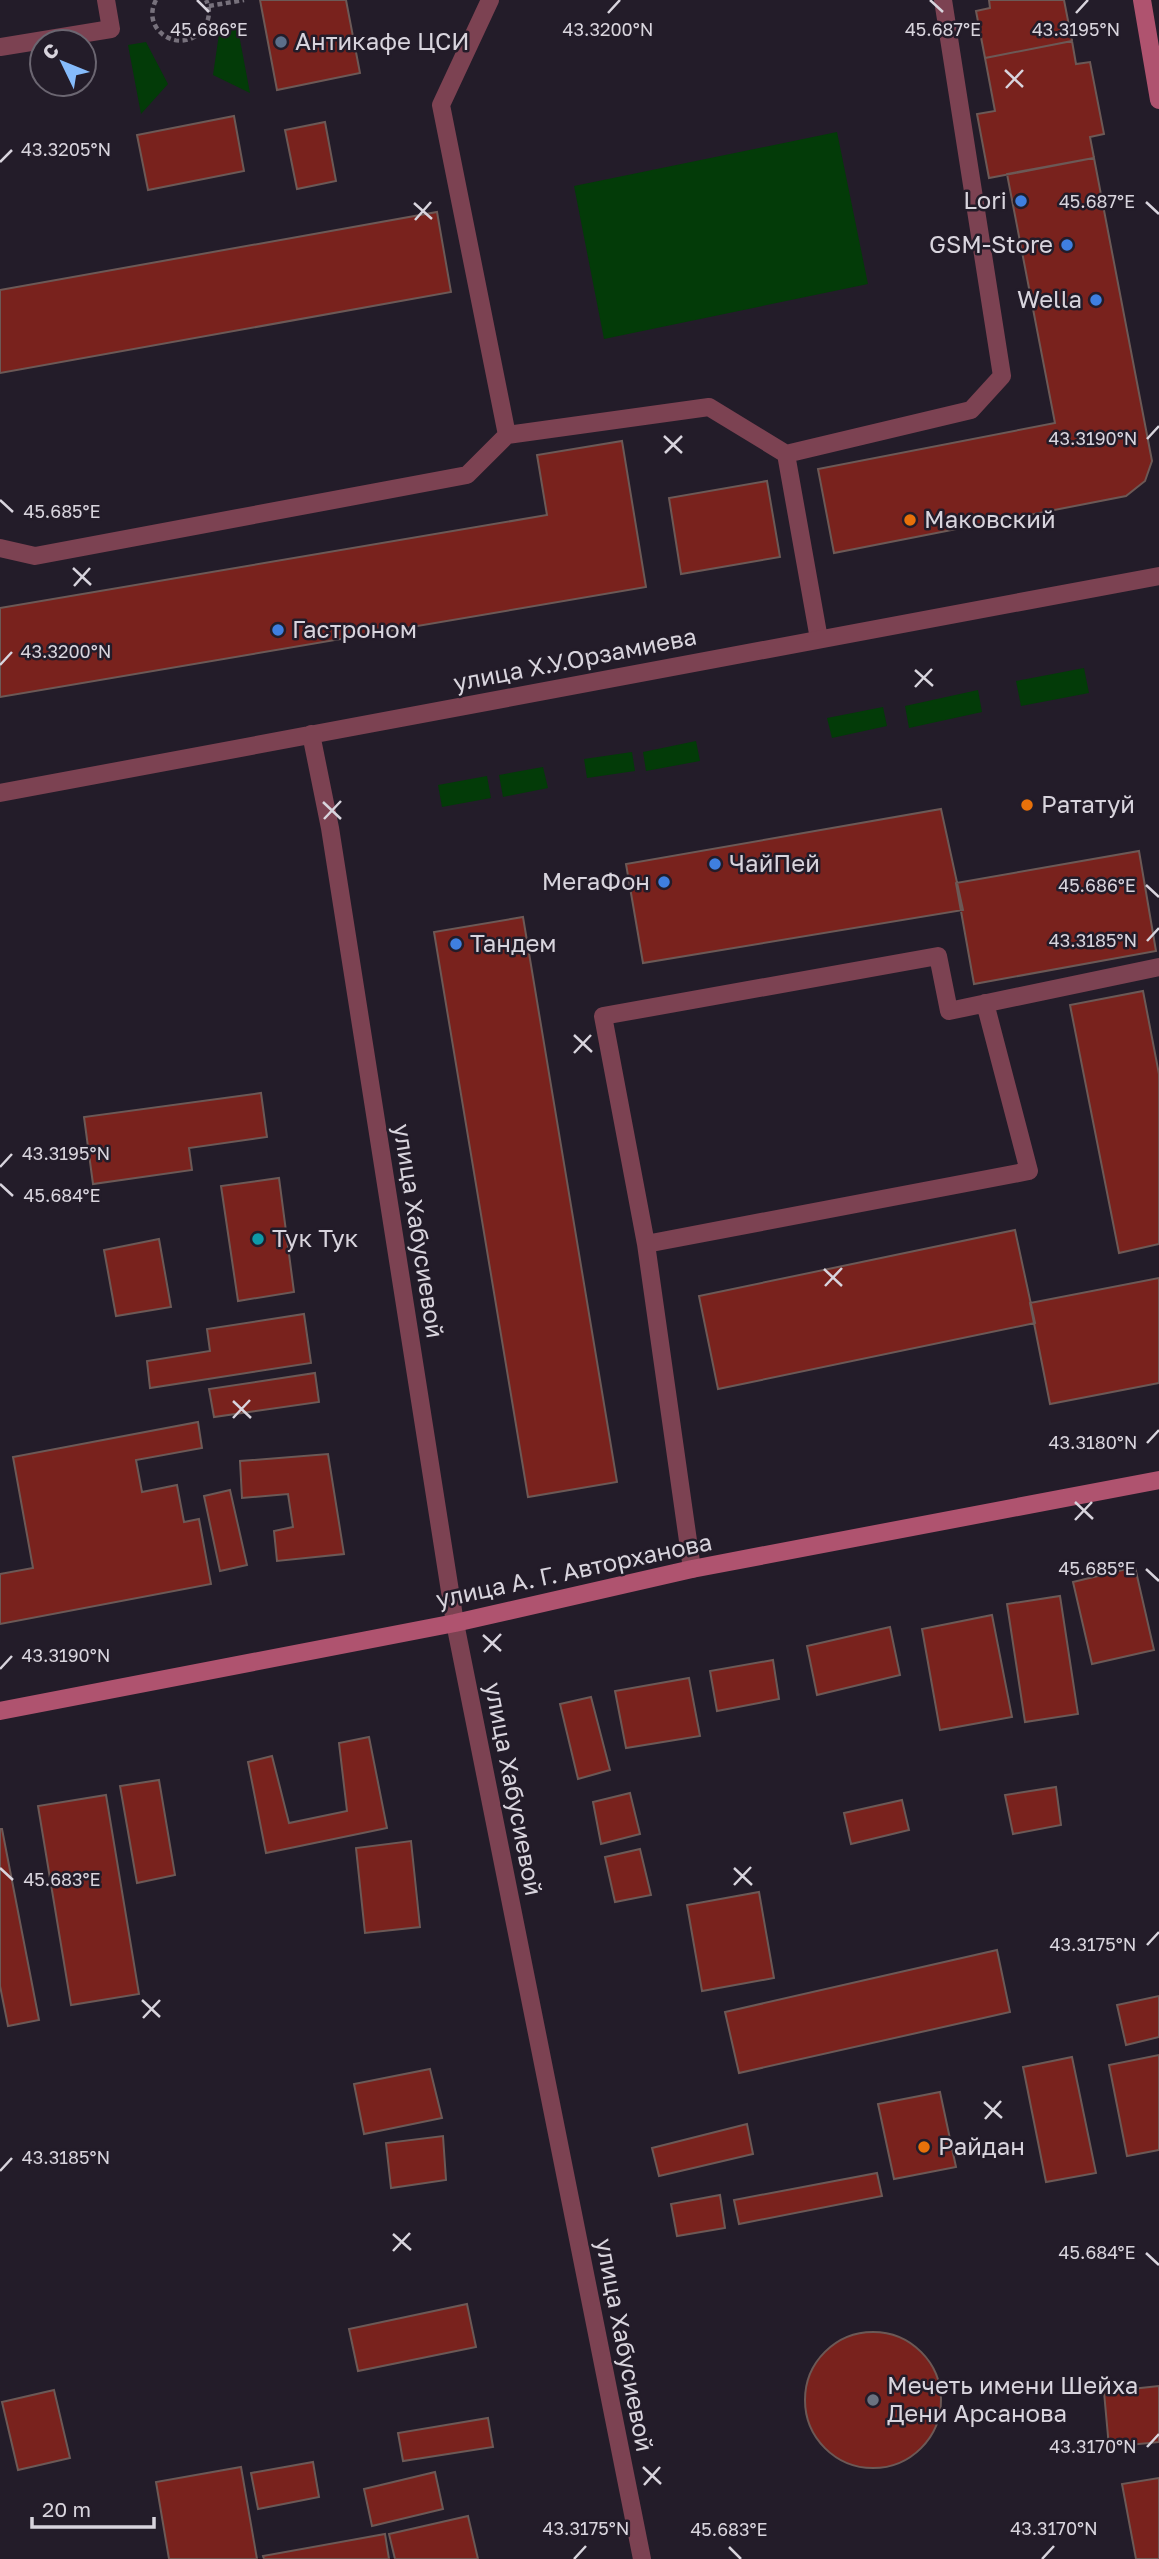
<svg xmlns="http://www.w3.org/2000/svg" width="1159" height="2559" font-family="'Golos Text',sans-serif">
<rect width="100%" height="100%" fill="#231c29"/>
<path fill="#033b08" d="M237,24L250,93L213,75L220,27Z
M146,42L168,84L141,114L128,45Z
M837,132L868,284L604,339L574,186Z
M1084,668L1089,693L1021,706L1016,681Z
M978,690L982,712L909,728L905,706Z
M883,707L887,726L832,738L827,718Z
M696,741L700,761L646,771L643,752Z
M632,752L635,771L587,778L584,759Z
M543,767L548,788L503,797L499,775Z
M487,776L491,798L442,807L438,785Z"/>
<path fill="#79221d" stroke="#6c5956" stroke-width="2" d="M260,0H346L360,73L277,90Z
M989,0H1064L1072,41L985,58L976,11L990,8Z
M1072,41L1076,64L1090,62L1104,134L1090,137L1094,158L989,178L977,114L995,111L985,58Z
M234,116L244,171L148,190L137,135Z
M325,122L336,181L297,189L285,130Z
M1094,158L1152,461L1145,481L1126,496L834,553L818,469L1055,423L1007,174Z
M437,212L451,292L0,373V290Z
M622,441L646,587L0,697V608L547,515L537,455Z
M767,481L780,557L681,574L669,498Z
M941,809L963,910L643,963L626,864Z
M1139,851L1156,951L974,984L956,883Z
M523,917L617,1482L528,1497L434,932Z
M1143,991L1159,1074V1244L1119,1253L1070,1005Z
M261,1093L267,1137L189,1148L192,1170L93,1184L84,1117Z
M279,1178L294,1292L238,1301L221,1186Z
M1015,1230L1035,1323L718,1389L699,1296Z
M159,1239L171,1307L116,1316L104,1250Z
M1159,1278V1383L1050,1404L1030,1303Z
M304,1314L311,1363L150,1388L147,1361L210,1351L207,1329Z
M315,1373L319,1402L214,1417L209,1389Z
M198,1422L202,1448L136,1460L142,1492L177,1485L184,1522L199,1519L211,1584L0,1624V1574L33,1568L13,1457Z
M328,1454L344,1554L277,1561L274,1531L293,1527L288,1494L242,1498L240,1461Z
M230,1490L247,1565L220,1571L204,1496Z
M1135,1567L1154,1650L1092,1664L1073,1582Z
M1060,1596L1078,1714L1025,1722L1007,1604Z
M992,1615L1012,1717L940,1730L922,1629Z
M890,1627L900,1675L817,1695L807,1646Z
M773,1660L779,1699L717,1711L710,1671Z
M689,1678L700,1736L626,1748L615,1691Z
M591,1697L610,1770L578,1779L560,1704Z
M369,1737L387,1828L266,1853L248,1762L272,1756L289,1823L347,1811L339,1743Z
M159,1780L175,1875L137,1883L120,1786Z
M1056,1787L1061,1825L1013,1834L1005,1795Z
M630,1793L640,1834L601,1844L593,1802Z
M106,1795L139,1994L71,2005L38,1806Z
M902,1800L909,1830L851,1844L844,1813Z
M0,1829H2L39,2020L8,2026L0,1986Z
M411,1841L420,1927L365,1933L356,1848Z
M640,1849L651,1895L615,1902L605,1857Z
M759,1892L774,1978L702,1991L687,1905Z
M997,1950L1010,2012L739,2073L725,2012Z
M1159,1996V2037L1126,2045L1117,2005Z
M1159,2055V2150L1127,2156L1109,2065Z
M1072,2057L1096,2173L1046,2182L1023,2067Z
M430,2069L442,2118L364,2134L354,2084Z
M940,2092L956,2167L894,2179L878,2104Z
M747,2124L753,2154L659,2176L652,2148Z
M443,2136L446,2180L391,2188L386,2143Z
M877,2173L882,2196L739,2224L734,2200Z
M720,2195L725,2228L677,2236L671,2204Z
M467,2304L476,2347L358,2371L349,2329Z
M805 2400a68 68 0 1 1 136 0a68 68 0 1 1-136 0Z
M1159,2386V2442L1109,2447L1104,2392Z
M54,2390L70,2458L18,2470L2,2402Z
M488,2418L493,2447L403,2461L398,2433Z
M313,2462L319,2497L258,2509L251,2473Z
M241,2467L257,2559H169L156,2482Z
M435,2472L443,2509L372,2526L364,2489Z
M1159,2478V2559H1136L1122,2484Z
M468,2516L478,2559H395L389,2534Z
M385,2534L389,2559H264L263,2556Z"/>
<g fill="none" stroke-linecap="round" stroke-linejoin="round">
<path stroke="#77717c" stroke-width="4.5" stroke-dasharray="5 3.5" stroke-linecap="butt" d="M156,0C139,32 185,58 205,26C210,18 210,8 206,0
M209,6L244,0"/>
<path stroke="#7c4252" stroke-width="18" d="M490,0L441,105L507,435
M0,47L111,29L106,0
M786,454L819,639
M0,548L35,556L467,475L507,435L709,407L786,454L971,410L1002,376L943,0
M985,1003L1029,1171L646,1244L603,1016L938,956L949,1011L1159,967
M646,1244L692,1569"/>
<path stroke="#7c4252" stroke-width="18" d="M311,734L330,828L455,1623L642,2559
M0,793L1159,576"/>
<path stroke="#af536f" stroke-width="18" d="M1142,0L1159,100
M0,1711L455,1623L692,1569L1159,1480"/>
</g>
<path fill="none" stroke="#d8d4dd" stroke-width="2.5" d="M197,0L209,12M930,0L943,12M608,13L620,0M1076,13L1088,0M1005,70L1023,87M1006,88L1023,70M0,162L12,150M1146,202L1159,214M414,203L432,219M415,220L431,202M664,436L682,453M1147,439L1159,426M665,453L682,436M0,500L13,512M73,568L91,585M74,586L90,568M0,665L12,652M915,670L933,686M915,687L932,669M323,802L341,819M324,819L341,801M1146,885L1159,897M1147,941L1159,928M574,1035L592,1052M574,1053L591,1035M0,1167L12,1154M0,1184L13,1196M824,1269L842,1286M825,1286L842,1268M233,1401L251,1418M233,1418L250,1400M1147,1443L1159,1430M1075,1502L1093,1519M1075,1520L1092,1502M1146,1569L1159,1581M483,1635L501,1651M484,1652L501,1634M0,1669L12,1656M0,1868L13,1880M734,1868L752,1885M734,1885L751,1867M1147,1945L1159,1932M142,2000L160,2017M143,2018L160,2000M984,2102L1002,2118M985,2119L1001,2101M0,2171L12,2158M393,2234L411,2250M393,2251L410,2233M1146,2253L1159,2265M1147,2447L1159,2434M643,2467L661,2484M644,2485L660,2467M729,2547L741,2559M574,2559L586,2546M1042,2559L1054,2546"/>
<circle fill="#5c6f8a" stroke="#231c29" stroke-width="2.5" cx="281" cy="42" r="7"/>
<g fill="#3f7fe0" stroke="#231c29" stroke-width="2.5">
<circle cx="1021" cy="201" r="7"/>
<circle cx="1067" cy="245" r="7"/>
<circle cx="1096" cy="300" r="7"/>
<circle cx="278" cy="630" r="7"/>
<circle cx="715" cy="864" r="7"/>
<circle cx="664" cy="882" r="7"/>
<circle cx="456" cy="944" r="7"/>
</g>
<g fill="#e8710a" stroke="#231c29" stroke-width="2.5">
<circle cx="910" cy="520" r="7"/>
<circle cx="1027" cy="805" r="7"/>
<circle cx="924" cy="2147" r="7"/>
</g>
<circle fill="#0f9aa8" stroke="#231c29" stroke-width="2.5" cx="258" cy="1239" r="7"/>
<circle fill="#6b7280" stroke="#231c29" stroke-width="2.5" cx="873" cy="2400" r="7"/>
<g text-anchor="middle" stroke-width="5" stroke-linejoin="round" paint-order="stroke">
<g font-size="24" fill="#d8d4dd" stroke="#231c29" text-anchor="start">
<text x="295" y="50">Антикафе ЦСИ</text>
<text x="1007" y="209" text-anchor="end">Lori</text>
<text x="1053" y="253" text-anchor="end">GSM-Store</text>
<text x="1082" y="308" text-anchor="end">Wella</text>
<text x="924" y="528">Маковский</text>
<text x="292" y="638">Гастроном</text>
<text x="1041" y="813">Рататуй</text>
<text x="729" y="872">ЧайПей</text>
<text x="650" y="890" text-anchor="end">МегаФон</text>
<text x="470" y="952">Тандем</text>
<text x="272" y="1247">Тук Тук</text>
<text x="938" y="2155">Райдан</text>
<text x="887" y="2394">Мечеть имени Шейха<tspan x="887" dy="28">Дени Арсанова</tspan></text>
</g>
<g font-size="24" fill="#d8d4dd" stroke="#231c29">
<text transform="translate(575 660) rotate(-11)" y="8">улица Х.У.Орзамиева</text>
<text transform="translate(418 1231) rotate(81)" y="8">улица Хабусиевой</text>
<text transform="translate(574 1571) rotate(-12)" y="8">улица А. Г. Авторханова</text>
<text transform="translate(513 1789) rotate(79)" y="8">улица Хабусиевой</text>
<text transform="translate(624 2345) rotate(79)" y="8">улица Хабусиевой</text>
</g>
</g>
<g font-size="18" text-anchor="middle" fill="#d8d4dd" stroke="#231c29" stroke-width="5" stroke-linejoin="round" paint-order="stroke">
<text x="209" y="36">45.686°E</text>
<text x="943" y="36">45.687°E</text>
<text x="608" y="36">43.3200°N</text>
<text x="1076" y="36">43.3195°N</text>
<text x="66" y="156">43.3205°N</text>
<text x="1097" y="208">45.687°E</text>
<text x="1093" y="445">43.3190°N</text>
<text x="62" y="518">45.685°E</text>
<text x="66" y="658">43.3200°N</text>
<text x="1097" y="892">45.686°E</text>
<text x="1093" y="947">43.3185°N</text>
<text x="66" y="1160">43.3195°N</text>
<text x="62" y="1202">45.684°E</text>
<text x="1093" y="1449">43.3180°N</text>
<text x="1097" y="1575">45.685°E</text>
<text x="66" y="1662">43.3190°N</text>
<text x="62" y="1886">45.683°E</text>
<text x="1093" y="1951">43.3175°N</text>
<text x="66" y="2164">43.3185°N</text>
<text x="1097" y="2259">45.684°E</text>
<text x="1093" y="2453">43.3170°N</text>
<text x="586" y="2535">43.3175°N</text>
<text x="1054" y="2535">43.3170°N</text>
<text x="729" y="2536">45.683°E</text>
</g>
<g transform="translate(63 63) rotate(313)"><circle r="33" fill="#231c29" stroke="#6b6671" stroke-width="2"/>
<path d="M0-5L12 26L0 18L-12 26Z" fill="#85bbfb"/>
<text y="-10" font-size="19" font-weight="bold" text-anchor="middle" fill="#d8d4dd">С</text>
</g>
<path d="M32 2517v10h122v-10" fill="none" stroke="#d8d4dd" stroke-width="3.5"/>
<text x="42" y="2517" font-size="21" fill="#d8d4dd" stroke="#231c29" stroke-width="5" paint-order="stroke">20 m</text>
</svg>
